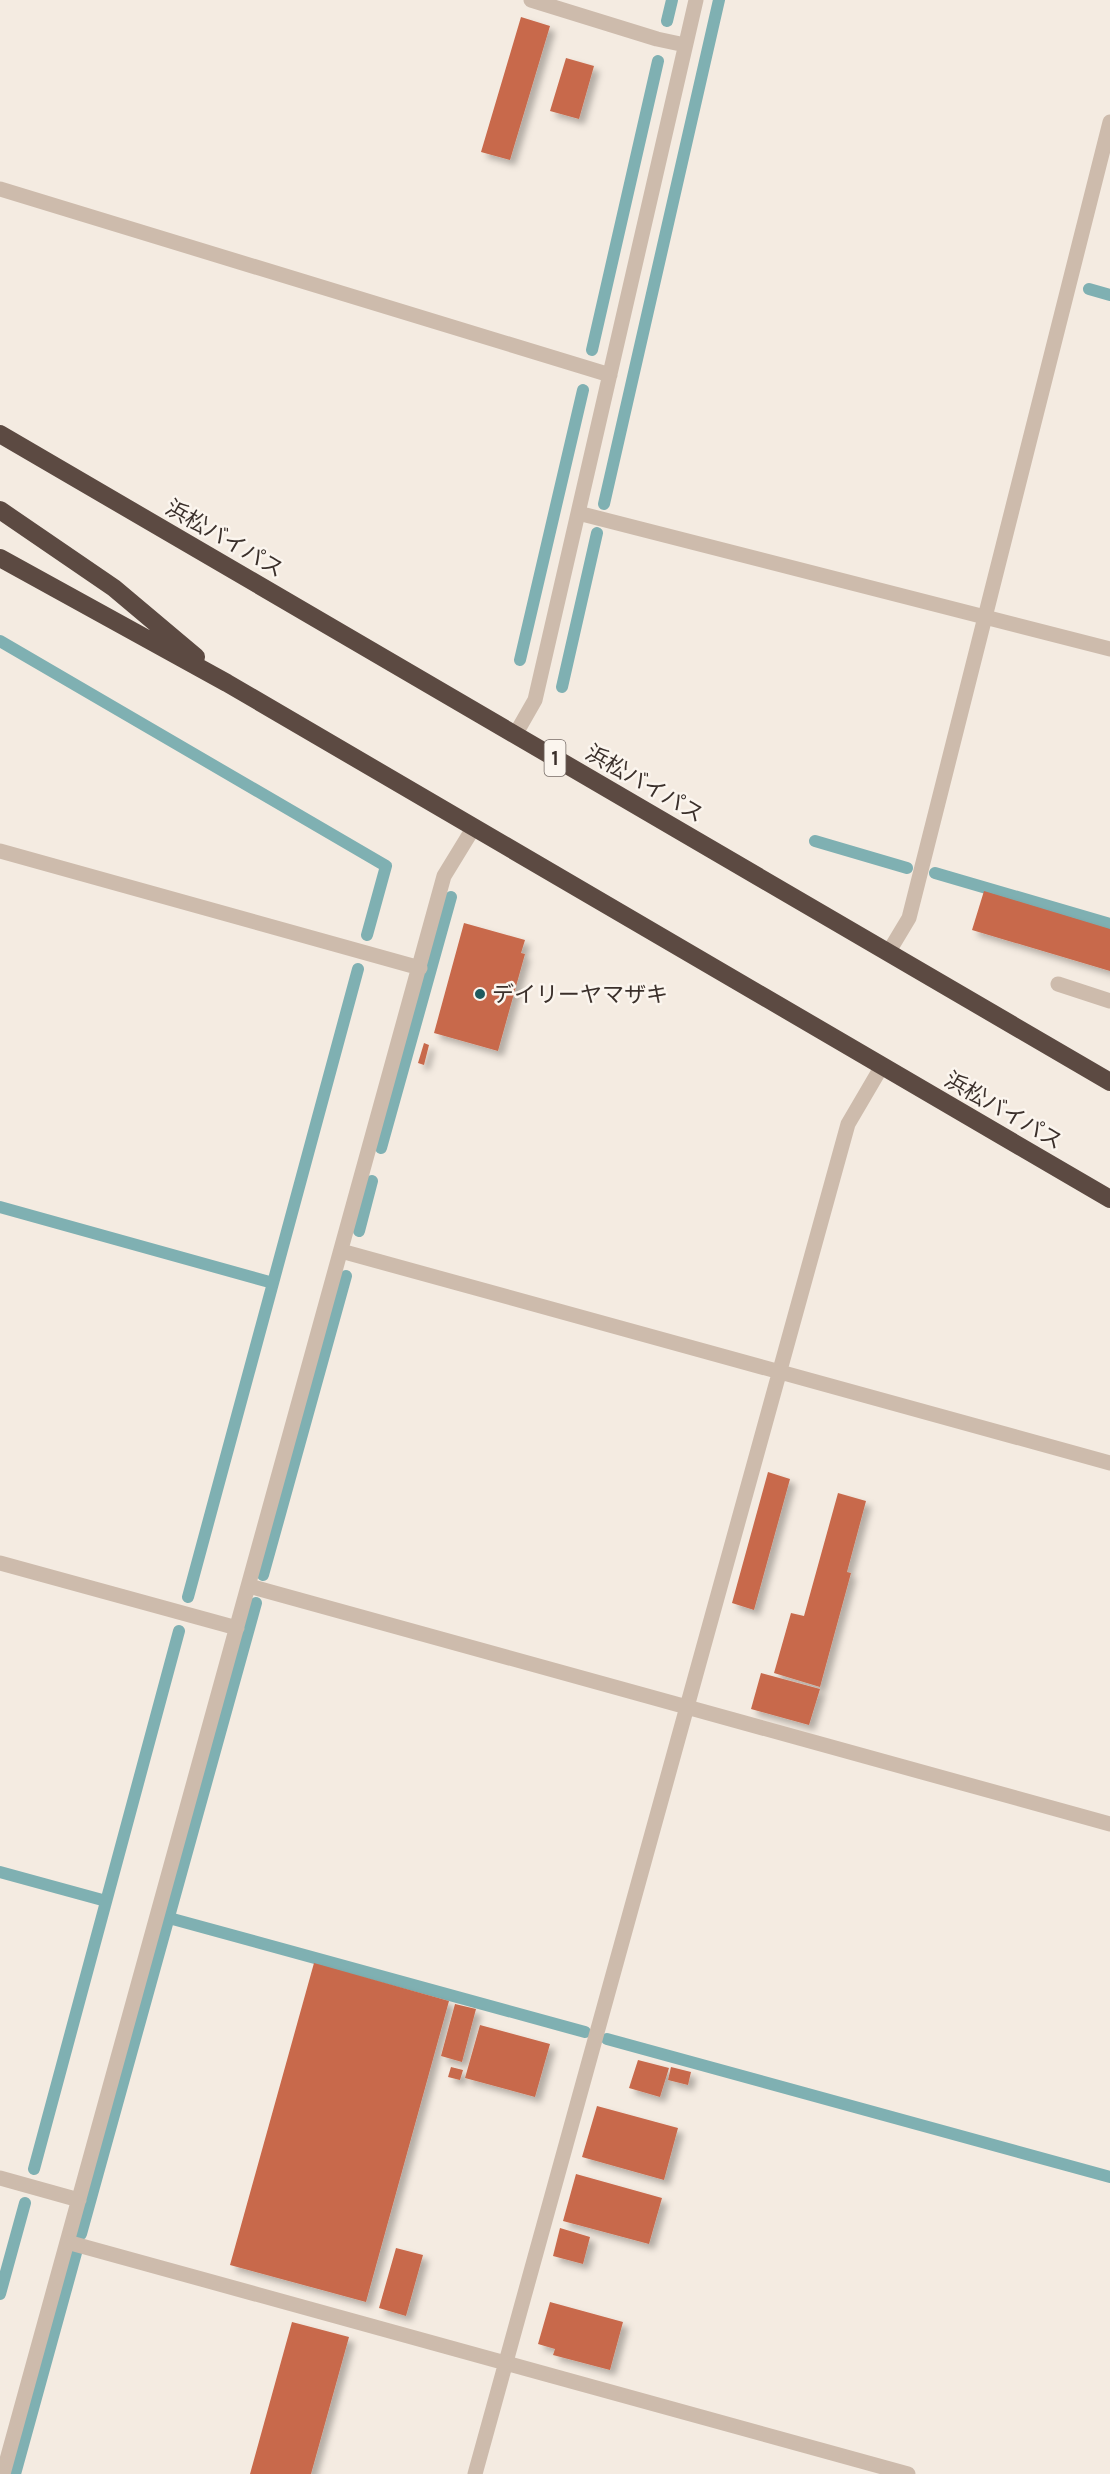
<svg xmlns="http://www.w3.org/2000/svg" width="1110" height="2474" font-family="Karla,'Noto Sans JP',sans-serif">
<defs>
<filter id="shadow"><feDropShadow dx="5.5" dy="5.5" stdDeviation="3" flood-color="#0004"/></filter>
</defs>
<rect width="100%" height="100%" fill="#f4ebe1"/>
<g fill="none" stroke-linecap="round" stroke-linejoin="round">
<path stroke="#7fb0b2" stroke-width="12" d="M667,21L672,0
M1089,289L1110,295
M592,350L658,61
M604,504L719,0
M0,641L386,866L367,935
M520,660L583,390
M562,687L597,533
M815,841L907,868
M935,873L1110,924
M381,1148L451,897
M0,1207L273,1283
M359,1231L372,1181
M263,1575L346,1276
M188,1597L358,969
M0,1872L106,1901
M169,1918L585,2032
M607,2039L1110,2177
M34,2169L179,1631
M81,2234L256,1603
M0,2294L25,2203
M15,2474L76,2253"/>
</g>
<path fill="#c8694b" filter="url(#shadow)" d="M521,17L550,26L510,160L481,152Z
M566,58L594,66L579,119L550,111Z
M984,891L1110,929V971L972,930Z
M464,923L525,940L521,953L525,954L498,1051L434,1033Z
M424,1043L429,1045L424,1065L418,1063Z
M768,1472L790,1479L754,1610L732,1603Z
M838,1493L866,1501L847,1572L851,1573L820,1687L774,1673L791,1613L804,1616Z
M761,1673L820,1689L809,1725L751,1709Z
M314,1963L449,2001L366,2302L230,2265Z
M455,2004L476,2009L462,2062L441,2056Z
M480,2025L550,2044L535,2097L465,2078Z
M638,2060L669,2068L660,2097L629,2088Z
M451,2067L463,2070L460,2080L448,2077Z
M671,2067L691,2072L688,2085L668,2080Z
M597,2106L678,2128L664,2180L582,2157Z
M576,2174L662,2198L649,2244L563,2221Z
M560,2228L590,2237L583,2264L553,2256Z
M396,2248L423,2255L406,2316L379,2308Z
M550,2302L623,2322L610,2370L553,2355L555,2349L538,2344Z
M292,2322L349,2337L311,2474H250Z"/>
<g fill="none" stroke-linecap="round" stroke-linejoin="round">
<path stroke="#cdbbac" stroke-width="15" d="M531,0L657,39L685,45
M0,189L610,375
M578,513L1110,649
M515,735L535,700L696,0
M0,851L420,968
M888,953L909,918L1110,122
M1058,984L1110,1001
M341,1251L1110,1463
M0,1563L237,1628
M249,1586L1110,1824
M0,2178L79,2200
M67,2242L908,2474
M3,2474L444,876L474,827
M475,2474L848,1124L882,1066"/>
<path stroke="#5c4a42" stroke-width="18" d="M0,434L1110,1082
M0,510L114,588L196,657
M0,558L227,683L1110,1199"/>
</g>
<circle fill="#1f5a5e" stroke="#fbf5ee" stroke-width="2" cx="480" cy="994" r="6"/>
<g text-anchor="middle" stroke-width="5" stroke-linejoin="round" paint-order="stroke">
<rect fill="#fbf5ee" stroke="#756b66" stroke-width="1.5" x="544.5" y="740" width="21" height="36" rx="4.5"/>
<g font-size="21" font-weight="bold" fill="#3b302b">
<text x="555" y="765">1</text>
</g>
<g font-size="22" fill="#3b302b" stroke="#fbf5ee">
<text transform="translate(225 538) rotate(30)" y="8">浜松バイパス</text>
<text transform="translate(645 783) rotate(30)" y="8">浜松バイパス</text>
<text transform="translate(1004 1110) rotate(30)" y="8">浜松バイパス</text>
</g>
<g font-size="22" fill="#3b302b" stroke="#fbf5ee" text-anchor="start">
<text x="492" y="1002">デイリーヤマザキ</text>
</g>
</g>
</svg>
